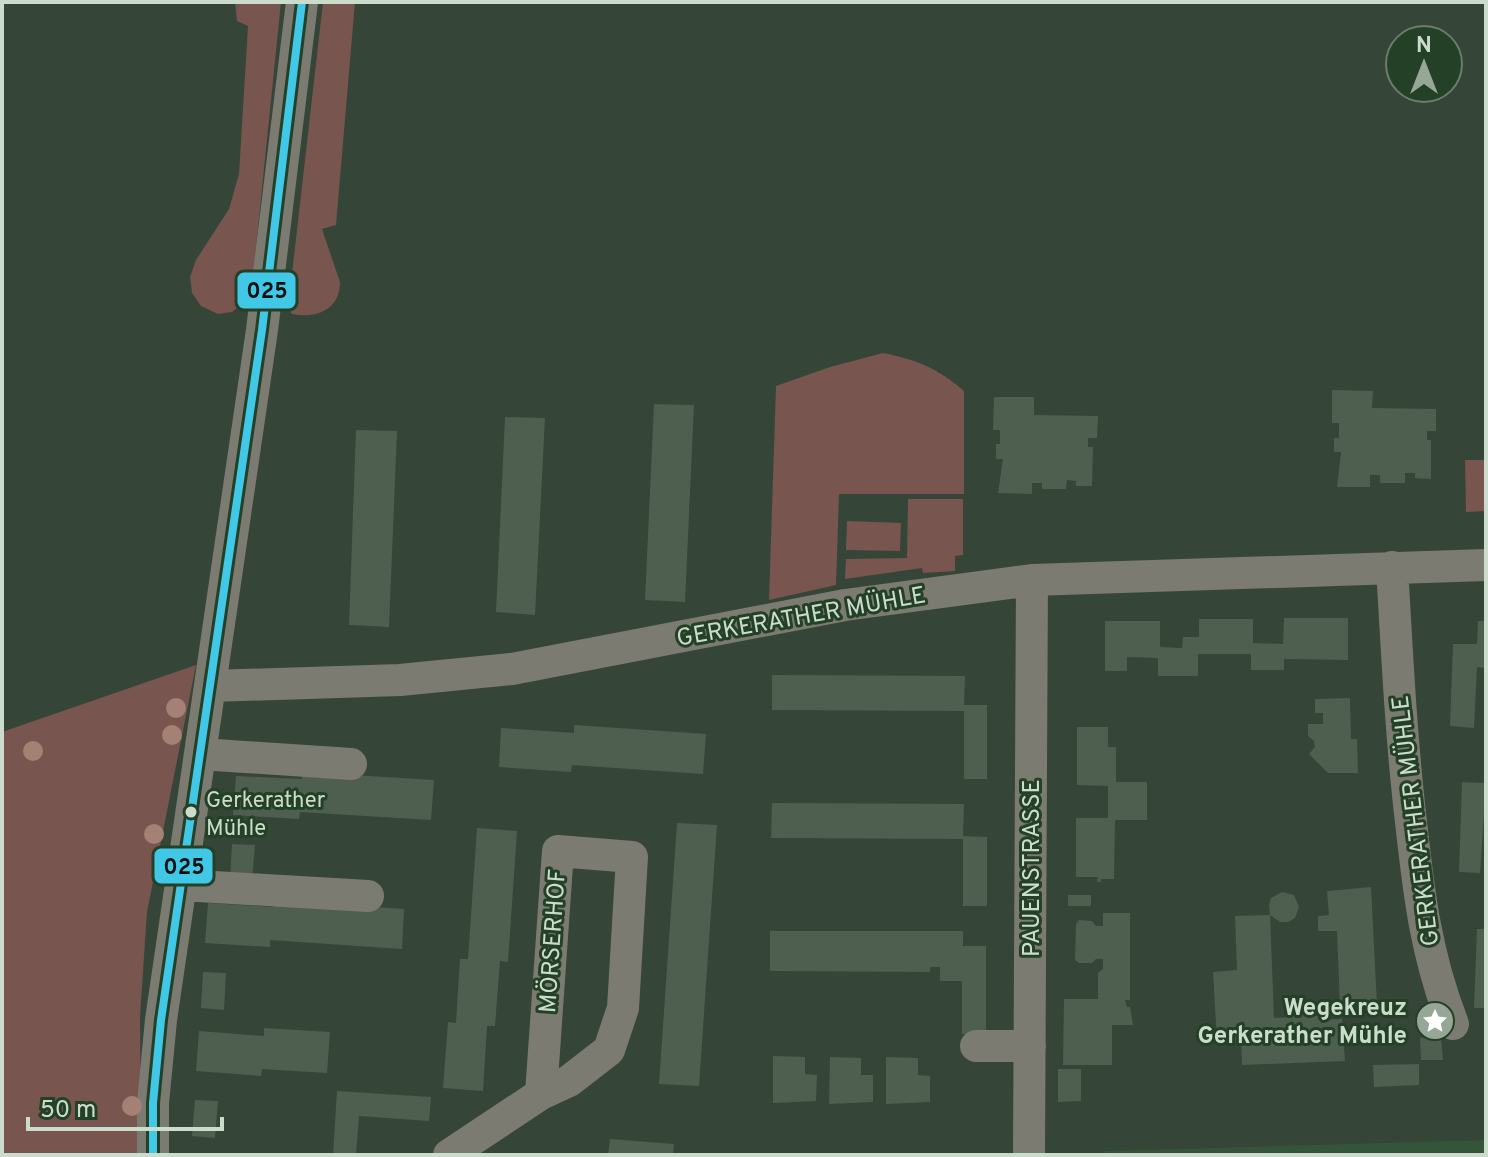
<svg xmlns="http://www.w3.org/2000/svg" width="1488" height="1157" font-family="Overpass,sans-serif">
<rect width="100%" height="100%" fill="#354537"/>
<path fill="#345539" d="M1486,1140V1155H1105V1151Z"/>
<path fill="#78554e" d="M235,2H281L251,297L232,312L218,314L201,306L192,293L190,277L196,260L229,209L239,174L248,26L237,21Z
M323,2H355L336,225L322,229L340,282C340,310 316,319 292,314L288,309Z
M883,353C918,360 937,368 964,391V494H839L836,585L769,600L776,386L830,367Z
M1465,460H1486V511L1466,512Z
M908,499H963V555L955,556V571L923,573L922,568L845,579L846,559L907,558Z
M847,521L901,523L900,551L846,550Z
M196,665L147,912L140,1016L141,1155H2V732Z"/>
<path fill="#4e5f50" d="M1332,390L1373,391L1372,408L1436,409V431H1427V440H1431V479L1415,478V473H1405V483H1380V475H1370V487H1337L1341,452H1334V438H1339V423H1332Z
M994,397H1034V415L1098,416L1097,438H1088V447H1093L1092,486H1076V481L1067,480L1066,489H1042V483H1032V494L998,493L1003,459H996V444H1000V430H993Z
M654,404L694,405L685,602L645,600Z
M505,417L545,418L535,615L496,612Z
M356,430L397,431L389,627L349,625Z
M1284,618H1348V660L1284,659V670H1251V654H1198V676H1158V658L1127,657V671H1105V621H1160V647L1182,648L1183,637H1199V619H1253V643L1283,644Z
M1478,621H1486V668L1477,667L1474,728L1450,726L1453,644H1477Z
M772,675L965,676L964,705H987V779H964V711L772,710Z
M1350,698L1351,739H1357L1358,773H1328L1309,754L1315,747L1314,741L1308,736V724H1323V713H1315V699Z
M574,725L706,734L703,774L572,765L571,772L499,767L501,728L574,733Z
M1077,727H1108V747H1116V782H1147V820H1115L1114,876V879H1101V882H1097L1098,877H1076V818H1108V786L1077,785Z
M302,772L434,780L431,820L300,812L299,819L233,815L236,776L302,779Z
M1462,782L1486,783L1480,873L1459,872Z
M772,803L964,804L963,836L987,837V906H963V839L771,838Z
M677,823L717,825L699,1086L659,1084Z
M477,828L517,831L508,962L500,961L495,1026H487L483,1091L443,1088L448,1022L456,1023L460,959H468Z
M232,844L255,845L252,881L230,880Z
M1371,887L1377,1005L1340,1006L1337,931H1318V916L1329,915L1327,891Z
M1282,892L1294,895L1299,907L1295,918L1288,922H1280L1270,915L1274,1018L1289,1017L1288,1007H1312V1016L1323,1015V1020L1342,1019L1345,1061L1242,1065L1241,1041L1217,1042L1213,972L1237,970L1235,916L1270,915L1269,906L1271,898Z
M1068,895H1091V906H1068Z
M273,900L404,909L402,949L270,940V947L205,943L208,903L273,907Z
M1103,913H1130V1000H1125L1127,1007H1130L1133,1025H1112V1065H1063L1064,999H1098V973L1103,969V959H1096L1092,963H1079L1075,960L1076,924L1079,920L1092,921L1096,926H1103Z
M1477,929H1486V1008H1474Z
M770,931H963V946H986V1034H962V981H940V967H930V972L770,971Z
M203,972L226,973L224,1010L201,1008Z
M264,1028L330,1032L327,1073L262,1069L261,1076L196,1071L199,1031L264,1036Z
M1441,1037L1443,1060H1421L1420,1038Z
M773,1056L805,1057V1074L817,1075L816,1101L773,1103Z
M830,1057L861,1058V1075H873V1102L829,1104Z
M886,1057L918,1058V1075L930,1076V1102L886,1104Z
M1419,1064V1085L1374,1087L1373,1065Z
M1058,1069H1081V1101L1058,1102Z
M337,1091L431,1097L429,1121L359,1116L356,1155H333Z
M195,1100L218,1101L215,1138L192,1136Z
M610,1139L674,1144L673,1155H608Z"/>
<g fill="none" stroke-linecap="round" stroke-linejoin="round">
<path stroke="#7c7b71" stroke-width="32" d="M1392,567C1397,652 1401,737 1411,822C1419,895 1426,955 1453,1024
M211,686L400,680L512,669L845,605L1032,580L1486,565
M200,754L351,764
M181,885L368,896
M976,1046H1030
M153,1155V1103L161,1020L262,330L302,2
M449,1155L541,1094L569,1081L609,1050L623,1008L632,857L558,851L541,1094
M1029,1155L1032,580"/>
<g stroke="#244128" stroke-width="14">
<path id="bus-1" d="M153,1155V1103L161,1020L262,330L302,2"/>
</g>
<use href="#bus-1" stroke="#40c8e6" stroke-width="8"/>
</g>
<g fill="#a48075">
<circle cx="176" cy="708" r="10"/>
<circle cx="172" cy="735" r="10"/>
<circle cx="33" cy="751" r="10"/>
<circle cx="154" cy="834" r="10"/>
<circle cx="132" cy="1106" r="10"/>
</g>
<defs>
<g id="sight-disc" transform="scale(2)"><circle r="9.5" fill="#96a798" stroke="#244128"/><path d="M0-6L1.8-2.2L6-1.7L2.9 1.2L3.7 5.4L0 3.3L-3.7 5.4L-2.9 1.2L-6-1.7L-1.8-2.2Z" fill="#fff"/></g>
</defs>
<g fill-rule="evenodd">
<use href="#sight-disc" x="1435" y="1021"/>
</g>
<circle fill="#cbdccc" stroke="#244128" stroke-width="3" cx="191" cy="812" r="7"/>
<g text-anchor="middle" stroke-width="6" stroke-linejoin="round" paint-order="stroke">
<g font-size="22" fill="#cbdccc" stroke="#244128" text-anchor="start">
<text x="206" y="807">Gerkerather<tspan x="206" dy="28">Mühle</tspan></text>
</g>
<g font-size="24" fill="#cbdccc" stroke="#244128">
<text transform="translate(801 616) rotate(-10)" y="8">GERKERATHER MÜHLE</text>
<text transform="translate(1415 821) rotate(-97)" y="8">GERKERATHER MÜHLE</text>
<text transform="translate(1031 868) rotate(-90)" y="8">PAUENSTRASSE</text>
<text transform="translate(552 941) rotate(-86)" y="8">MÖRSERHOF</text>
</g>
<g font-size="24" font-weight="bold" fill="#cbdccc" stroke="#244128" text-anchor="end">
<text x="1407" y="1015">Wegekreuz<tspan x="1407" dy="28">Gerkerather Mühle</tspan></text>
</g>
</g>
<g stroke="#244128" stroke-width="3">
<rect x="236" y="271" width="61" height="39" rx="8" fill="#40c8e6"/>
<rect x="153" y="847" width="61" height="38" rx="8" fill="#40c8e6"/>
</g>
<g font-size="22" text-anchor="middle" font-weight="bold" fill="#111">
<text x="267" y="298">025</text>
<text x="184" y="874">025</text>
</g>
<rect width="1488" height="1157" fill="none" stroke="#cbdccc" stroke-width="8"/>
<g transform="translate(1424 64)"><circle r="38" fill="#244128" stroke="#677f6a" stroke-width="2"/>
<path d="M0-6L14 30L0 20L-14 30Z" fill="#96a798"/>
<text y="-12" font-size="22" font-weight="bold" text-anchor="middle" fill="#cbdccc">N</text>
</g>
<path d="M28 1117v12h194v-12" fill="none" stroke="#cbdccc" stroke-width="4"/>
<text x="40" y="1117" font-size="24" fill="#cbdccc" stroke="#244128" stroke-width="6" paint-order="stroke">50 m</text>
</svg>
